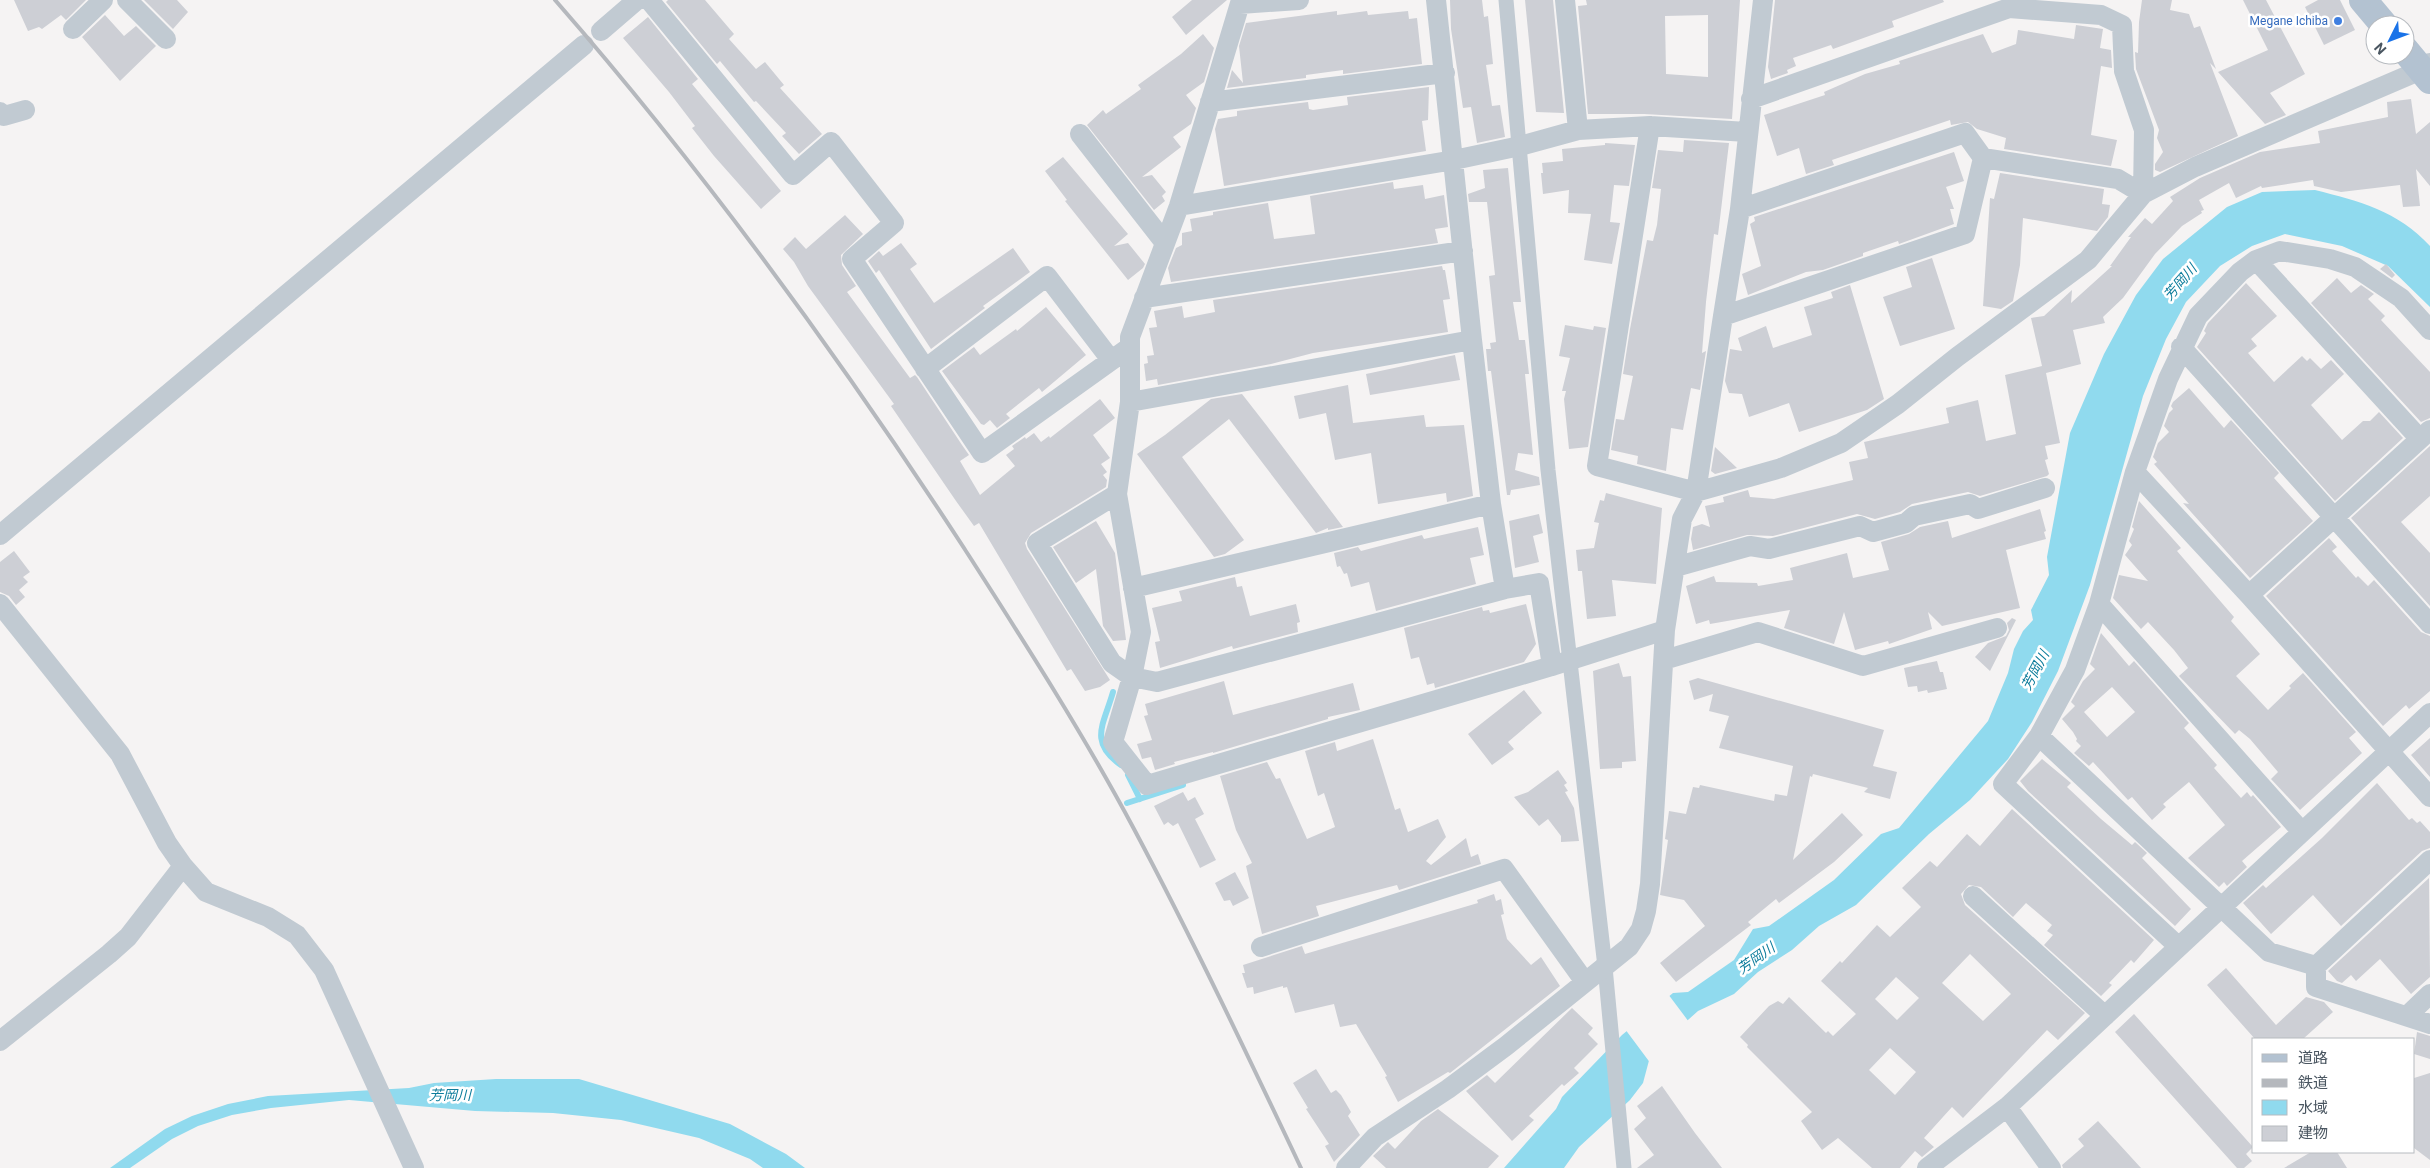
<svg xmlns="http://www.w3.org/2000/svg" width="2430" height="1168" font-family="Roboto,'Noto Sans JP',sans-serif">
<rect width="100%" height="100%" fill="#f5f3f3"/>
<path fill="#90daee" d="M2315,190C2359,201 2398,211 2430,246V307L2388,266L2342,246L2285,234L2252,246L2220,266L2186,302L2166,339L2143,396L2090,585L2058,671L2032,722L2008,759L1970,800L1929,834L1856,905L1819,926L1792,950L1758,972L1734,994L1698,1011L1651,1053L1643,1083L1630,1100L1579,1147L1564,1168H1504L1556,1109L1562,1097L1622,1035L1673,993L1688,992L1734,960L1753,929L1769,926L1834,880L1881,834L1899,828L1988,721L2008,673L2014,649L2023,631L2033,620L2031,610L2049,575L2047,557L2070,433L2104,354L2136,295L2163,259L2227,207L2262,192Z
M496,1079H579L730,1124L786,1154L805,1168H763L750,1159L699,1138L621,1120L553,1113L475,1111L349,1100L271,1108L232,1115L198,1126L172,1139L130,1168H110L165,1129L192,1116L228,1104L268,1096L409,1088L434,1083Z"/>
<path fill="#f5f3f3" d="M1668,994L1689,1022L1653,1055L1651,1064L1625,1029Z"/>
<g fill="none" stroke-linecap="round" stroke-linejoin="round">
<path stroke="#90daee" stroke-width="6" d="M1113,692C1104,724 1088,742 1121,765
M1128,775L1140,799
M1127,803L1183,785"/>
</g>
<path fill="#cdcfd5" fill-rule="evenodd" d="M14,0H86L66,20L61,15L42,29L39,27L28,31Z
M144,0H177L188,12L173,29Z
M668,0H705L734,34L729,39L756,69L765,62L784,85L780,88L822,134L799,154L782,136L786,133L756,101L754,102L720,61L717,64L666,2Z
M1192,0H1227L1186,35L1172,17Z
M1450,0H1482L1484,17L1488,16L1493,64L1486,65L1492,106L1500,105L1505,137L1477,143L1471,107L1463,108L1451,29Z
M1525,0H1553L1564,113L1536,112Z
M1586,0H1740L1732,119L1644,114H1588L1578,6L1587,5ZM1708,15V77L1666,74L1665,16Z
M1775,0H1943L1944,2L1892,21L1894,27L1833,49L1831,45L1793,58L1796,66L1787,70L1788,73L1771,79L1768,67Z
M2142,0H2172L2170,10L2189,14L2194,28L2200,26L2216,69L2210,63L2238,136L2160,172L2155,170V164L2163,152L2157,138L2159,130L2136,69L2135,52L2138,53L2139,22Z
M2243,0H2266L2305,74L2270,93L2286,115L2265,124L2218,72L2268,50Z
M2318,0H2340L2355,30L2324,45L2305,7Z
M1337,11V15L1367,11L1368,15L1408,11L1409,19L1417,18L1422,64L1343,74V70L1306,75V78L1227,88L1232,70L1243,83L1239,46L1246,23Z
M105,15L124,36L136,26L156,46L120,81L82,37Z
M648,17L698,79L692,84L781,191L761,209L714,156L692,128L695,126L669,92L623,38Z
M2076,25L2103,29L2100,48L2111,50L2112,68L2101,66L2091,135L2117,140L2111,166L2004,149L2006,138L1977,129L1968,122L1951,125L1950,120L1832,160L1834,165L1806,174L1799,148L1777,156L1764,115L1825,95L1824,92L1865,74L1900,64L1899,61L1983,34L1992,53L2016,44L2018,30L2074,39Z
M1203,34L1214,48L1204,82L1186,95L1196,108L1191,124L1173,137L1181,147L1142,177L1152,175L1166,192L1162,196L1165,201L1154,210L1087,125L1103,110L1106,114L1141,89L1138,85L1181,54Z
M1429,87L1428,120L1422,121L1426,151L1224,186L1215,129L1218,119L1237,116V111L1308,102L1309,109L1313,110L1348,105L1347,97Z
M2411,99L2416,134L2430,122V186L2416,169L2420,206L2403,207L2400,185L2341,192L2314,186L2313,180L2262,188L2261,186L2236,198L2229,183L2199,200L2204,210L2201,211L2202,213L2182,226L2155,254L2123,298L2103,317L2105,323L2073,330L2081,364L2046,373L2060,443L2045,446L2048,459L2045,460L2049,474L2047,476L1980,496L1968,492L1912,504L1900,512L1875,519L1857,514L1773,536L1747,535L1693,550L1691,539L1693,527L1702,524L1710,527L1705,506L1724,502L1723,497L1748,490L1750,497L1774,499L1853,480L1849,462L1868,458L1864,442L1949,423L1946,408L1978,400L1986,441L2016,434L2005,375L2042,366L2031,318L2044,316L2072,290L2071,303L2112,266H2110L2131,237H2128L2145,218L2152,224L2173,201L2170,197L2200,178L2260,152L2320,143L2318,131L2388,117L2387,102Z
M1684,140L1729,143L1718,235L1714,234L1706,302L1702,353L1706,351L1700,390L1691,388L1683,430L1671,428L1666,471L1637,464L1638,456L1611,450L1616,419L1624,420L1633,376L1623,374L1630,329L1647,240L1653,241L1657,225L1661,189L1652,188L1658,150L1683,152Z
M1605,143L1635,145L1629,186L1614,185L1610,222L1620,223L1612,264L1584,260L1591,214L1568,213L1569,190L1543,194L1541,173H1543L1542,163L1563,161L1562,149L1605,145Z
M1954,152L1964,181L1946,187L1954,209H1950L1954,224L1899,244L1898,241L1863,253V256L1823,270L1806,272L1748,295L1742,274L1761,266L1750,224L1755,221L1754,217Z
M1063,157L1128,234L1114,246L1128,243L1145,264L1143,268L1128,280L1065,201L1067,200L1045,171Z
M1508,168L1521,302H1513L1519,340H1525L1529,374H1525L1533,455L1518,453L1515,470L1539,477L1540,485L1511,490L1510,495H1507L1491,371H1488L1486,349H1491L1490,343L1496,342L1489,276L1495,275L1487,202H1469L1468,194L1485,188L1483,170Z
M2000,173L2104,189L2102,204L2110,205L2108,217L2097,231L2023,218L2020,265L2013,301L2001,309L1983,306L1990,198L1994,199Z
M1393,182L1394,189L1423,185L1425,199L1444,195L1448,227L1435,229L1438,243L1171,282L1168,268L1176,248L1182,245V233L1192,231L1190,219L1213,215V212L1268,203L1274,239L1315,234L1310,196Z
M845,215L863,234L841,255L842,265L856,286L847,292L910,378L915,375L917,377L962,445L969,455L960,461L980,495L1015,466L1006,455L1014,449L1012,446L1025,437L1026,439L1034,433L1041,442L1049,436L1050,438L1100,399L1115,418L1093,435L1110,458L1101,464L1107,472L1103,475L1107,480L1106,487L1031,533L1025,543L1027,549L1110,680L1100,687L1085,691L1071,669L1067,671L979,523L974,526L956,501L891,406L894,404L808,286L794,262L783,249L795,237L806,249Z
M901,243L917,264L910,269L934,303L1013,248L1030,272L983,306L985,308L931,349L879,270L876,273L868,261L879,251L883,256Z
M1932,258L1955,329L1900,346L1883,297L1912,287L1906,267Z
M2386,264L2395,275L2392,278L2380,269Z
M1442,266L1443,270H1445L1450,299L1443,300L1448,332L1313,353L1271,364L1158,385L1157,379L1146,381L1144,364L1148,363L1147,356L1154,355L1149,328L1157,327L1154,311L1182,306L1184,318L1215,312L1213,300Z
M2337,278L2351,293L2361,285L2374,294L2368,299L2385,316L2381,320L2430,372V418L2421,422L2311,303Z
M2246,283L2277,316L2251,339L2257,346L2248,353L2274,382L2302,356L2307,361L2310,358L2321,369L2331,360L2344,374L2311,405L2342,440L2363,421H2370L2379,412L2403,438L2335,501L2197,347L2206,333L2204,331L2208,323Z
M1850,285L1884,399L1867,410L1799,432L1789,403L1749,417L1742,394L1729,393L1725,381L1730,349L1742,351L1738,338L1766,326L1773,348L1812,335L1804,307L1833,298L1831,292Z
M1046,307L1086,355L1042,392L1039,388L1006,414L1010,418L997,428L990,420L984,425L981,424L942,371L974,347L980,355L1016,329L1017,331Z
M1565,325L1593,330L1594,326L1606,328L1588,447L1569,449L1564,399L1566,391H1562L1570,358L1559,356Z
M1455,355L1460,380L1370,395L1366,374Z
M1348,385L1353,423L1424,415L1426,427L1464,425L1473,496L1447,502L1446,493L1378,504L1371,453L1335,460L1326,413L1299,419L1294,396Z
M2189,388L2224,428L2231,420L2279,473L2274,478L2313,521L2250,578L2183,503L2189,504L2154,464L2157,462L2153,457L2158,443L2169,432L2164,426L2169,413L2173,409L2171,406L2173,402Z
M1242,394L1267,426L1343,527L1328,530V528L1316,533L1229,419L1182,457L1244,540L1225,554L1214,557L1137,454L1165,435L1211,399Z
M2430,446V496L2401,522L2430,553V606L2351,518Z
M1715,447L1737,468L1715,474L1711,471Z
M1606,493L1662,508L1656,584L1612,580L1616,616L1587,619L1582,571H1578L1576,550L1594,548L1599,523L1594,522L1600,500L1604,501Z
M2139,501L2181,548L2177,551L2234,617L2231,621L2260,654L2236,676L2268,710L2291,688L2289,686L2303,673L2356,732L2349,738L2362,753L2300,810L2271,779L2278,772L2250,739L2239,730L2235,734L2179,676L2188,668L2174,650L2148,622L2141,629L2113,598L2119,575L2148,581L2125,555L2132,545L2129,541L2134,529L2132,527Z
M2040,509L2046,531L2044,532L2046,539L2006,550L2020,608L1942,626L1928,612L1932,629L1889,644L1888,641L1855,650L1844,612L1834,644L1784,628L1790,610L1710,624L1709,620L1696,624L1686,586L1714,576L1716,582L1757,583L1758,586L1793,580L1790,568L1847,553L1853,578L1889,570L1881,542L1909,534L1920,527L1948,521L1952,538Z
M1539,514L1543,533L1533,536L1539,562L1515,568L1509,521Z
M1096,521L1115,553L1126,640L1113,641L1103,626L1096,569L1076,583L1053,547Z
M1478,527L1484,555L1470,558L1476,584L1376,611L1369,582L1351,587L1347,573L1344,574L1340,566L1337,567L1334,553L1358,547L1361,551L1422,535L1424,539Z
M2329,538L2337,547L2332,551L2356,578L2358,576L2368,586L2374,580L2421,632L2430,636V691L2409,709L2406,705L2383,726L2266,596Z
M14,551L30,572L23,577L28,582L19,590L25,597L16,605L9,596L0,592V562Z
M1235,577L1237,587L1242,586L1250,616L1296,604L1300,622L1297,623L1298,632L1233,649L1232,646L1160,668L1155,642L1160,641L1152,608L1182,601L1179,591Z
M1526,604L1536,644L1524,662L1435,688L1434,683L1427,685L1419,657L1411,659L1404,628L1482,607L1483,611L1489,610L1490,613Z
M2012,618L2016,620L1990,671L1975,657L1988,643L2006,636L2009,630L2007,623Z
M2101,633L2129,666L2134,661L2189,723L2184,728L2217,765L2214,768L2241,798L2247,792L2251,797L2253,795L2281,827L2242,861L2247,867L2227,886L2224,882L2219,887L2188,858L2225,825L2189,782L2163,804L2166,807L2152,820L2132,797L2128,800L2093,762L2089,766L2074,753L2081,746L2076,741L2077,739L2073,732L2062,719L2075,706L2071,702L2083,681L2095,669L2090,664ZM2112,687L2135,712L2107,737L2084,712Z
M1937,661L1940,672H1943L1947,689L1928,693L1927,690L1918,692L1917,686L1908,687L1904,668Z
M1619,663L1623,677L1631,676L1636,761L1622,762V768L1600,769L1593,671Z
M1698,678L1884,730L1873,766L1897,772L1890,799L1864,792L1868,788L1813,774L1812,777L1810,776L1793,860L1842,813L1863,835L1834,862L1779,903L1776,899L1748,922L1751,925L1676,982L1660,963L1705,926L1684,900L1660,895L1668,840L1665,839L1669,811L1686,814L1693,787L1699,788L1700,785L1774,801L1775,794L1787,796L1793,766L1719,748L1729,716L1709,711L1713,694L1694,700L1689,681Z
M1224,681L1233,715L1353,683L1360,710L1328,717V719L1213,753V752L1174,762L1175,764L1155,770L1151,757L1142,759L1137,744L1152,740L1144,716L1148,715L1145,704Z
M1524,690L1542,713L1508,742L1514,749L1492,765L1468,734Z
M2430,738V777L2411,755Z
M1373,739L1395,810L1400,808L1408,832L1438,819L1446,837L1426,861L1431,865L1466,838L1471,857L1478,854L1481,864L1399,890L1397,885L1316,906L1319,916L1262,934L1246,866L1252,863L1236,830L1220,776L1267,762L1276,779L1280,778L1307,839L1335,827L1324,793L1318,796L1305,751L1335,742L1337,751Z
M2042,759L2071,783L2067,787L2101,819L2132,845L2135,842L2147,853L2142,858L2191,909L2175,926L2028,791L2020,781Z
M1558,770L1567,783L1564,785L1568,791L1565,792L1574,808L1579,841L1561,842V836L1548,819L1539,826L1514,797L1528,792Z
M2377,783L2409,820L2412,818L2417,823L2420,821L2430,832V848L2422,851L2341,926L2313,895L2271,934L2243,903L2263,885L2266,888L2322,838Z
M1183,792L1188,801L1195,797L1204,814L1195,819L1216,860L1200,868L1178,823L1173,826L1168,822L1164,825L1154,806Z
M2012,809L2154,940L2134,963L2131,960L2109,983L2112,985L2101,996L2044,945L2053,935L2047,931L2052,925L2026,903L2013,917L1981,887L1969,885L1961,894L1965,905L2085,1013L2058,1040L2047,1030L1963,1118L1952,1107L1924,1138L1934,1147L1922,1157L1915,1151L1900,1168H1872L1838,1138L1822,1150L1801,1121L1812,1112L1747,1047L1748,1045L1740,1037L1769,1006L1778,1001L1783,1004L1789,997L1826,1033L1828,1031L1833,1036L1856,1014L1821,981L1840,961L1842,963L1877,925L1890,937L1921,907L1902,888L1930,861L1937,867L1967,834L1980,846ZM1970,954L2011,994L1983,1021L1942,983ZM1896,977L1919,998L1897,1020L1875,999ZM1890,1048L1916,1072L1895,1095L1869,1070Z
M1235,872L1249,898L1233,906L1230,900L1224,901L1215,883Z
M2429,878L2430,977L2411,994L2380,959L2356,981L2351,975L2342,983L2337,981L2328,971Z
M1494,894L1496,901L1501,899L1504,914L1501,915L1507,939L1531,965L1541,957L1560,986L1450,1073L1448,1072L1398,1102L1385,1077L1387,1076L1356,1024L1340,1027L1334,1004L1295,1013L1287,987L1283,988V986L1254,994L1253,987L1247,988L1242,973H1245L1243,965L1302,946L1305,954L1478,903L1477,900Z
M2226,968L2276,1025L2306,997L2324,1002L2333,1012L2303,1039H2255L2207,985Z
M1572,1008L1593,1028L1588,1034L1598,1044L1574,1068L1579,1073L1564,1086L1562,1084L1529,1116L1534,1120L1512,1141L1466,1091L1487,1075L1495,1083Z
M2134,1014L2253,1147L2246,1154L2252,1161L2244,1168H2237L2115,1032Z
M2417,1032L2430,1036V1059L2414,1054Z
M1316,1069L1331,1093L1336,1090L1341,1095L1351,1112L1348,1116L1360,1135L1334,1162L1325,1146L1329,1144L1306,1109L1308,1108L1293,1083Z
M2430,1073V1160L2414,1148V1078Z
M1662,1086L1695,1133L1722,1168H1637L1654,1155L1634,1129L1646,1118L1637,1106Z
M1438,1109L1499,1156L1488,1168H1386L1373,1156L1388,1142L1395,1149L1421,1121Z
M2098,1121L2141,1168H2063L2062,1165L2084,1146L2078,1139Z
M2311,1152H2337L2347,1168H2284Z"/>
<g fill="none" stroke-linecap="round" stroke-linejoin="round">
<path stroke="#c1cad2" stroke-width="15" d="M1506,0L1548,470L1605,967L1624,1168"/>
<path stroke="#c1cad2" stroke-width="20" d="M127,0L166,39
M649,0L793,175L831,142L894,223L852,259L982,453L1130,347
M1241,0L1179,206L1130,337V402L1472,340L1436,0
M1565,0L1578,130
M1240,4L1299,0
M73,29L103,0
M601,31L637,0
M1751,99L2009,8L2101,15L2122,25L2124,71L2144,130L2143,194
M1210,102L1445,73
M0,112L4,116L25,110
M1650,126L1597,466L1696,492L1781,468L1841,443L1898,404L1957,357L2088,260L2143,194L2195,167L2421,70L2430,63
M1080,134L1165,243
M1179,206L1454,160L1520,146L1578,130L1650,126L1747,132
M1740,209L1965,133L1983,158
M2256,260L2420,439
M1144,298L1463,251
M1723,316L1965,234L1983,158L2118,179L2143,194
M1472,340L1491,504L1505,589L1539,583L1552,666
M2181,347L2430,624
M925,369L1047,276L1111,360
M1130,402L1117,494L1141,632L1132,677L1113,742L1147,785L1552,666L1665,630
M2135,472L2249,595L2430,797
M1117,494L1037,543L1112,663L1132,677L1157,682L1505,589
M0,535L584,45
M1675,567L1750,546L1769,549L1860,526L1873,532L1906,523L1914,516L1970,504L1978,509L2045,488
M1133,588L1491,504
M2249,595L2430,430
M0,604L120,754L167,843L183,866L206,892L268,917L297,935L324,970L414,1168
M2099,604L2302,832
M1664,660L1758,632L1863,666L1997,628
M2039,736L2269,952L2316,966
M2430,860L2316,966V987L2430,1024
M1973,896L2105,1016
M1261,947L1504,869L1585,982
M2179,947L2003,784L2039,736L2075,670L2099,604L2135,472L2168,379L2198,316L2240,272L2256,260L2280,251L2330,259L2355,267L2401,298L2430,330
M2407,1016L2430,994
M0,1041L109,954L128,937L183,866
M2007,1107L2051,1168
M1346,1168L1375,1137L1448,1089L1506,1046L1629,947L1641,929L1646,911L1650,884L1665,630L1682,519L1696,492L1723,316L1740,209L1763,0
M1927,1168L2007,1107L2430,713"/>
<path stroke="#b3c2d1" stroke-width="28" d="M2363,0L2384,25
M2405,50L2430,80"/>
<path stroke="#b5b8bd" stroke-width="4" d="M555,0C706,173 839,356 964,548C1023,640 1083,733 1134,829C1193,940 1247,1054 1301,1168"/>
</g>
<circle fill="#3f7fe0" stroke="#fff" stroke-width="2" cx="2338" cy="21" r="5"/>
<g text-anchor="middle" stroke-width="5" stroke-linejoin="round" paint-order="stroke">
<g font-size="12" fill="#366cbe" stroke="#fff" text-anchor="end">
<text x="2328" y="25">Megane Ichiba</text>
</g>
<g font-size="14" font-style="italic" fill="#0c7c9b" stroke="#fff">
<text transform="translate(2180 282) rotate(-49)" y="5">芳岡川</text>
<text transform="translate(2035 670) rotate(-62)" y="5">芳岡川</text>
<text transform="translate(1756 958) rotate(-35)" y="5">芳岡川</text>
<text x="450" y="1100">芳岡川</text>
</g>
</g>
<rect x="2252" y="1038" width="162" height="115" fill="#ffffff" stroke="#b7bbc0"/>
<rect x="2262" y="1054" width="25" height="8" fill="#b3c2d1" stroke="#b7bbc0"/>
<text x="2298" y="1063" font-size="15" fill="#4a5661">道路</text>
<rect x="2262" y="1079" width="25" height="8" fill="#b5b8bd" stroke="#b7bbc0"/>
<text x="2298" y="1088" font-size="15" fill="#4a5661">鉄道</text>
<rect x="2262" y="1100" width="25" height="15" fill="#90daee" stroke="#b7bbc0"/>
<text x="2298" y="1113" font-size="15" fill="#4a5661">水域</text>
<rect x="2262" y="1126" width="25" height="15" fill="#cdcfd5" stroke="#b7bbc0"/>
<text x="2298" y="1138" font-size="15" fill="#4a5661">建物</text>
<g transform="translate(2390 40) rotate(228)"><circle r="24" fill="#ffffff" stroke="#b7bbc0"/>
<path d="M0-4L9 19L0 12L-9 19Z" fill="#1a73e8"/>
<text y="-8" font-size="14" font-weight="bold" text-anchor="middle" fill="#4a5661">N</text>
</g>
</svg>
